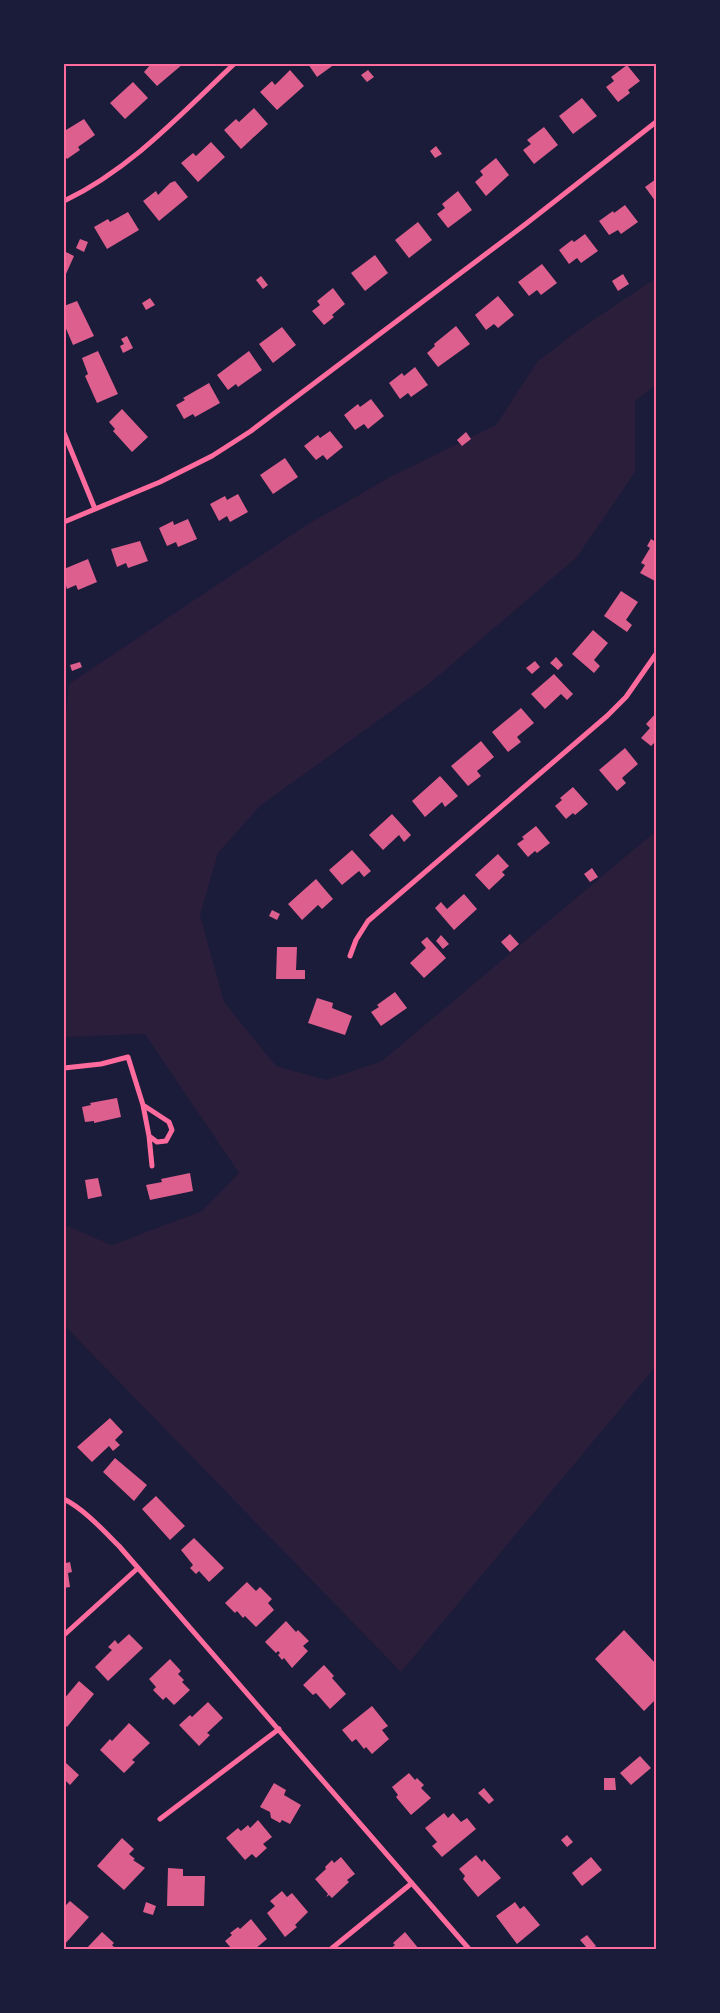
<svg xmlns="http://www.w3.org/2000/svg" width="720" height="2013" font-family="Barlow,sans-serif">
<rect width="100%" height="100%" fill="#1b1b3a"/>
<path fill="#2a1e3b" d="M656,278V385L635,401V472L577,557L430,683L260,806L218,853L200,915L224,1002L276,1066L326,1080L382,1061L656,831V1366L401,1672L64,1325V1225L112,1245L202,1211L239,1173L145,1034L64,1037V733L69,684L305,526L390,477L496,425L538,361L580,329Z"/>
<path fill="#dd5f8e" d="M151,64H183L157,86L144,72Z
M308,64H335L317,77Z
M627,65L640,81L628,90L630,93L618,102L606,87L614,81L611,77Z
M290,70L304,86L277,110L260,92L272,81L275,85Z
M368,70L374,77L367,82L361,75Z
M133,82L148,98L125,119L110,103Z
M582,98L597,116L573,134L559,116Z
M254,108L268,124L241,149L224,130L236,119L239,122Z
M84,119L95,135L78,147L80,150L67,159L64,155V127L66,130Z
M544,127L558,145L534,164L523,150L531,144L527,140Z
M211,142L225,157L198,182L181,163L193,153L196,156Z
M436,146L442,154L435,158L430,151Z
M496,158L509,175L486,196L475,182L483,175L480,171Z
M656,179V202L645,187Z
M175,181L188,197L159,221L143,201L156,191L158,195L170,183Z
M458,191L472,210L448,228L437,214L445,208L442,204Z
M625,205L638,222L621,234L618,230L609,235L599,221L613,211L614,213Z
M128,212L139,230L107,249L94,227L108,219L110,222Z
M418,222L432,240L409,258L395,240Z
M585,234L598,251L581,263L577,258L569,264L559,250L572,240L574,242Z
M80,239L88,242L84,252L76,248Z
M64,251L74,256L66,274L64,272Z
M375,255L388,273L365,291L351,273Z
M542,264L557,283L541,295L537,290L529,296L518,282Z
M623,274L629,284L618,291L612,281Z
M261,276L268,285L263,289L256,280Z
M333,288L345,304L332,315L334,317L324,325L312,311L320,305L317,301Z
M498,296L514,315L498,328L494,324L486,330L475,315Z
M150,298L155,305L146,310L142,303Z
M77,301L94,336L73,345L64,324V306Z
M456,326L470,344L438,367L427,353L435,346L434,344Z
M282,327L296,345L273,363L259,344Z
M127,336L133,348L123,353L120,346L124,344L121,339Z
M98,351L118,394L97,403L85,376L88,374L82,358Z
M249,351L262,370L238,387L236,384L228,390L217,375Z
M415,367L428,385L411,397L408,393L400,399L389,383L402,373L404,376Z
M209,383L220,403L195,417L193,414L184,419L176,405L185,400L183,398Z
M371,399L384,416L368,429L364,424L355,430L344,415L358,404L360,407Z
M122,409L148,437L132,452L113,431L115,429L109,422Z
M330,431L343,447L327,460L323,455L316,460L304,446L318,435L320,438Z
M466,432L471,439L462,446L457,440Z
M285,458L298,477L273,494L260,475Z
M238,494L248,512L230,522L227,516L219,521L210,504L225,496L227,500Z
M188,519L197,539L178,547L176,542L167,546L159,528L173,521L174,525Z
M651,539L656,542L655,581L640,573L645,565L641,563L650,548L647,546Z
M140,541L148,561L128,568L126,563L117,567L111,549Z
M88,559L97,582L78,590L76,585L67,589L64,580V569Z
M621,591L638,602L626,620L632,625L627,632L604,616Z
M593,630L608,643L594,660L600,666L594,673L572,654Z
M556,657L563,665L558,670L550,663Z
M535,661L540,667L532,674L526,668Z
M80,662L82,667L72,671L70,665Z
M554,674L573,694L567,700L561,694L545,709L531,694Z
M521,708L534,723L517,737L521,742L508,752L492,732Z
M656,713V741L651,746L641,738L650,728L646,724Z
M481,741L494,757L477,771L481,776L468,786L451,766Z
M625,748L638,764L622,778L626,783L617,791L599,770Z
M440,776L458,796L445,807L442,802L425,817L412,801Z
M573,787L588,804L575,815L573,813L566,819L555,806L562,800L560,798Z
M392,814L411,835L404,842L399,835L383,850L369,835Z
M536,826L550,843L537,853L535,851L528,857L517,844L524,839L522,837Z
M352,850L371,871L364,877L359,871L342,885L329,870Z
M498,854L509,866L502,872L505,875L489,890L475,875Z
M592,868L598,877L590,882L584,874Z
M316,879L333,899L322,909L318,905L302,920L288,904Z
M464,894L477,909L454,930L435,908L441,902L447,909Z
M272,910L280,914L277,920L269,916Z
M510,934L519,944L510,952L501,942Z
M441,935L449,944L443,949L436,941Z
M427,937L446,958L424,978L410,963L426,948L421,942Z
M277,947H297L296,970H305V979H276Z
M395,992L407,1008L381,1026L371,1012L379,1007L377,1005Z
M317,998L333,1003L332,1008L352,1016L345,1035L308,1023Z
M117,1098L121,1117L94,1123V1121L85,1122L82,1107L91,1105L90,1103Z
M190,1173L193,1191L150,1200L146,1185L162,1182L161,1179Z
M98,1178L102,1196L88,1199L85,1180Z
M110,1418L123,1432L115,1440L120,1445L113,1451L109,1446L92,1462L77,1447Z
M115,1458L147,1485L134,1501L103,1472Z
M156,1496L185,1526L170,1540L142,1509Z
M194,1538L224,1568L209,1582L199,1571L196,1574L190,1568L193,1565L181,1550Z
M64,1554L66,1563L70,1562L72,1572L68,1573L70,1587L64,1588Z
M247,1582L256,1591L260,1587L272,1599L268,1603L274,1610L256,1627L245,1616L243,1618L237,1611L235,1613L225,1603Z
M286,1621L296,1632L298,1630L309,1641L303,1646L308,1651L292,1668L284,1658L282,1660L278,1655L280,1653L278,1651L276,1653L265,1642Z
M624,1630L656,1664V1699L644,1711L595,1659Z
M129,1634L143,1648L108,1681L95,1667L112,1650L108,1647L115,1640L118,1644Z
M170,1659L181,1671L178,1674L184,1680L182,1682L190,1690L174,1705L166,1697L163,1700L153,1690L156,1687L149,1679Z
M324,1665L334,1676L332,1678L346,1694L330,1709L316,1693L313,1695L303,1685Z
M79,1681L94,1694L67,1727L64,1724V1699Z
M208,1702L223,1718L207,1733L210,1735L199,1746L179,1725L190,1715L192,1717Z
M372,1706L388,1726L382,1730L389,1739L372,1754L366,1747L364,1749L356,1739L352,1742L342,1730Z
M129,1723L150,1743L132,1760L135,1762L124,1773L100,1750L110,1739L112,1741Z
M640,1756L651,1768L631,1785L620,1773Z
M66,1763L79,1775L70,1785L64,1779V1765Z
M409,1773L415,1780L417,1778L424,1785L421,1788L431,1798L411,1815L396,1797L398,1795L392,1787Z
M604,1778H615L616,1790H604Z
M274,1783L286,1790L284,1795L301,1805L290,1824L282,1820L280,1823L271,1818L270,1812L260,1807Z
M484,1788L494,1800L489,1804L478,1793Z
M444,1813L448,1818L453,1813L461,1822L467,1818L476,1829L442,1857L432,1846L437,1842L425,1828Z
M258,1820L272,1837L263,1844L267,1848L256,1858L252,1854L245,1860L226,1838L238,1828L241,1831L248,1825L250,1828Z
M567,1835L573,1842L567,1847L561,1840Z
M122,1838L134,1849L129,1854L135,1859L133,1860L145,1868L124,1890L97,1866Z
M476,1855L482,1862L484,1859L501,1878L478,1897L463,1879L465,1876L459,1869Z
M341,1857L355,1874L347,1880L349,1882L332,1898L329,1895L326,1897L328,1894L315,1879L326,1869L325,1867L332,1860L334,1863Z
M591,1857L602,1870L582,1886L572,1873Z
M168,1868L183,1869V1876H205L204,1906H167Z
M282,1891L287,1897L292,1893L308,1912L295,1925L297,1927L285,1937L267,1913L275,1906L270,1901Z
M70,1901L89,1917L64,1945V1905L65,1906Z
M146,1902L156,1906L153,1915L143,1912Z
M515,1902L520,1909L524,1906L540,1925L517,1944L496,1916Z
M251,1919L267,1939L255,1949H232L225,1941L232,1935L230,1933L238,1927L240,1929Z
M102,1932L114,1943L112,1945L116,1949H86Z
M405,1932L419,1949H390L395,1945L393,1943Z
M587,1935L596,1946L592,1949H588L580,1940Z"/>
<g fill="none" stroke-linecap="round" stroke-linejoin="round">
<path stroke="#ff6b9d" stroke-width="5" d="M64,201C131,169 181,114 234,64
M64,433L95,509
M64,522L160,482L212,456L251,431L527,223L656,122
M350,956L356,940L368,921L607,716L626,697L656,654
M64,1068L101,1064L128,1057L143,1105L169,1122L172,1130L166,1141L157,1142L149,1136L143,1105
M149,1136L152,1166
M64,1499C85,1510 102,1529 119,1546L469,1949
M64,1635L138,1568
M160,1819L279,1729
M331,1949L412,1883"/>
</g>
<rect width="720" height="2013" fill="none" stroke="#1b1b3a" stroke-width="130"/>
<rect x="65" y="65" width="590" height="1883" fill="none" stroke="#ff6b9d" stroke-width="2"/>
</svg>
